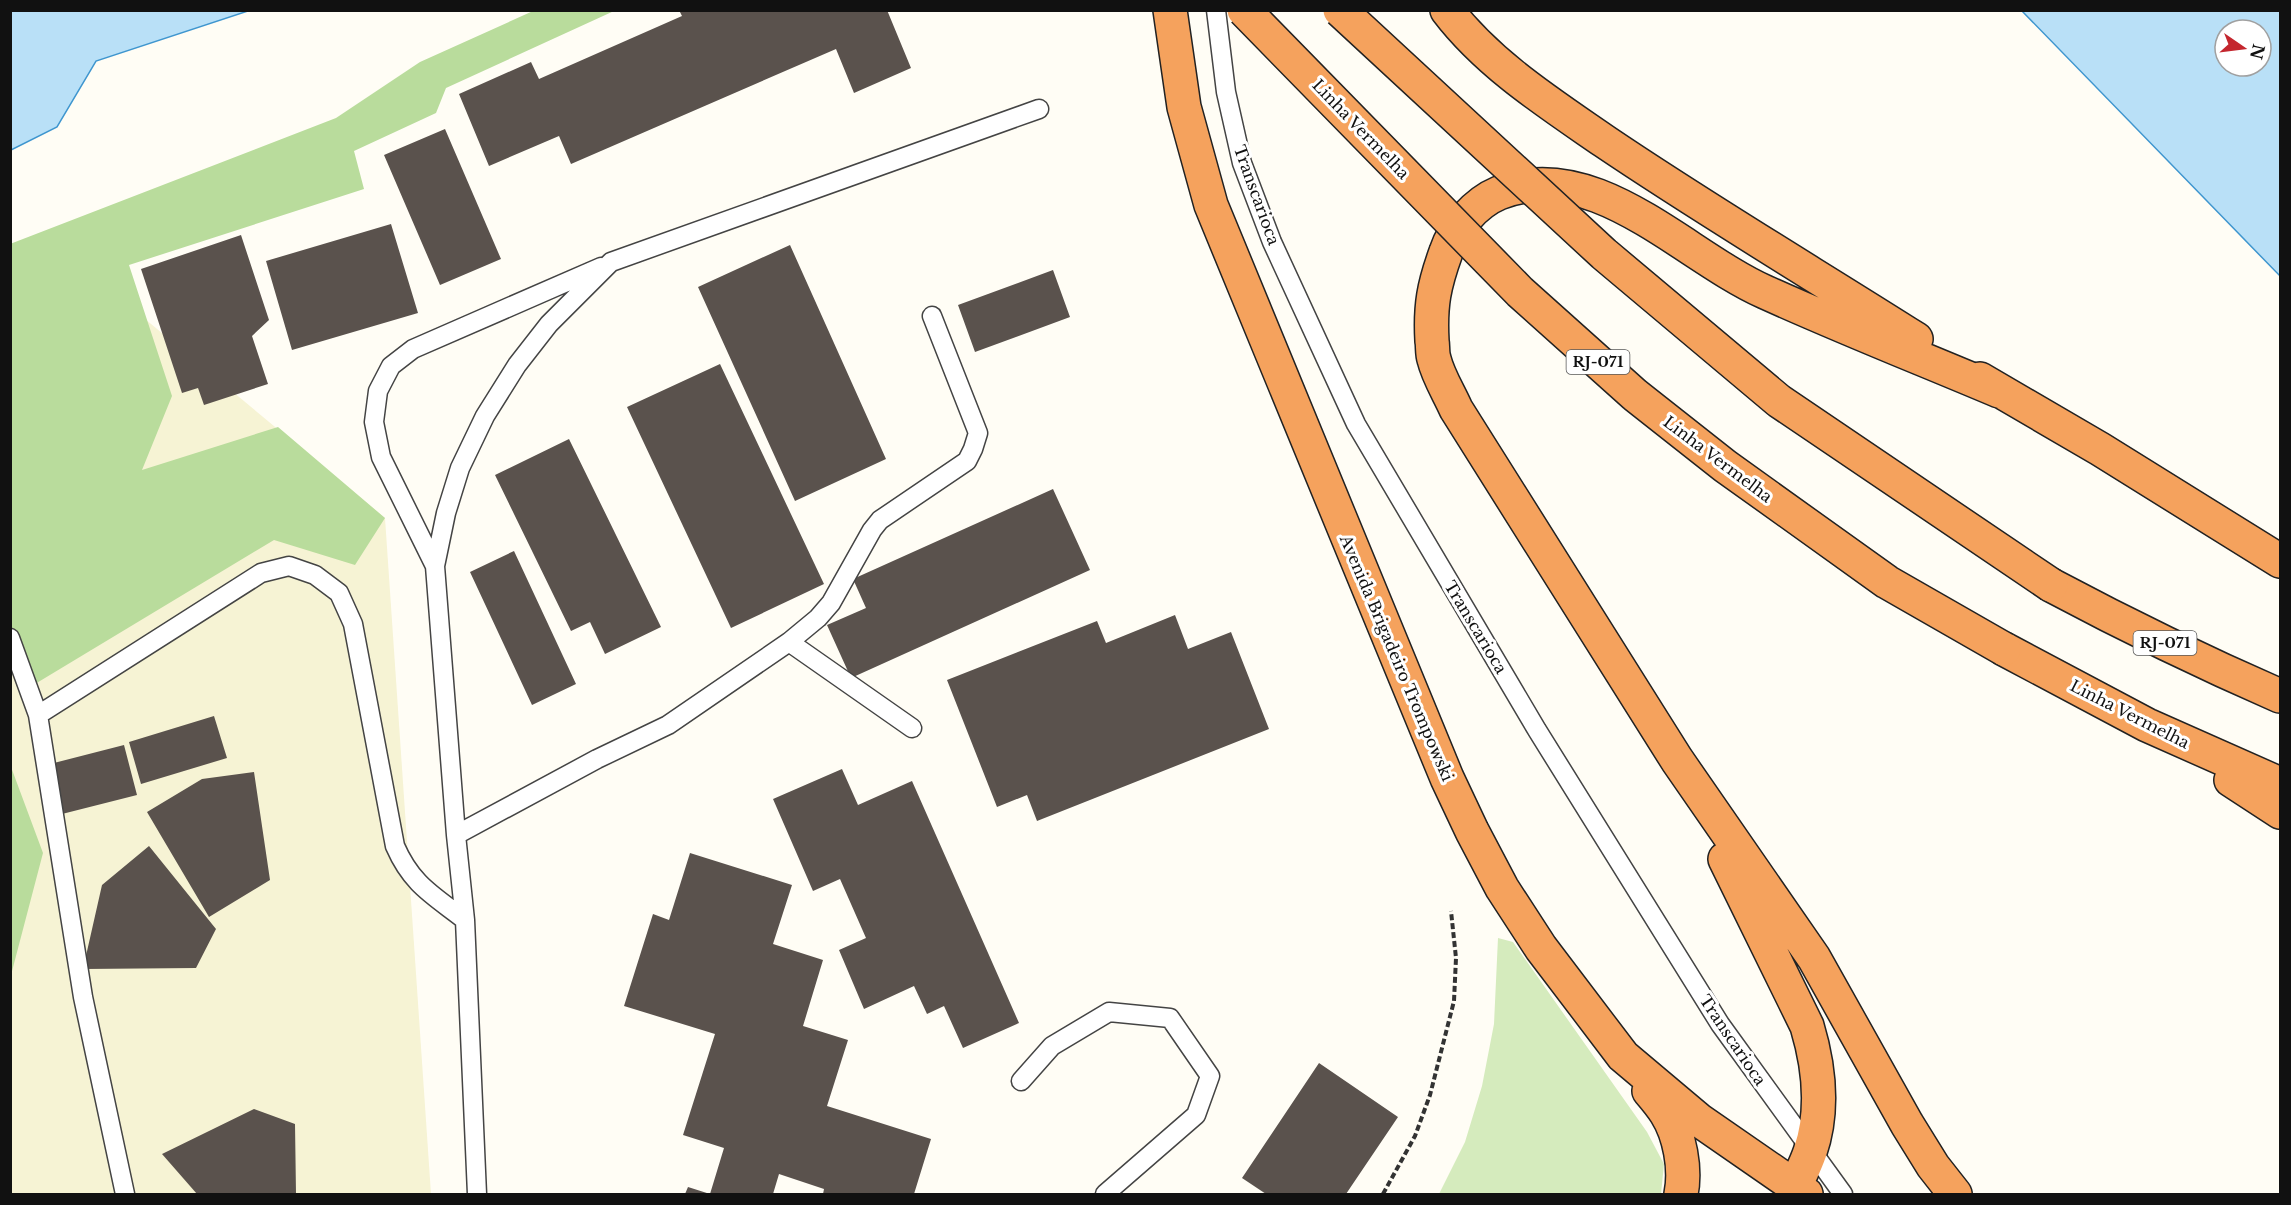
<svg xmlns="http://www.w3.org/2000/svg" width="2291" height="1205" font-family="'Libre Baskerville',serif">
<rect width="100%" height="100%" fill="#fffdf5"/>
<path fill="#f6f3d4" d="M104,285L385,518L431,1194H11V320Z"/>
<path fill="#d5ebbd" d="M1498,938L1513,942L1647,1132L1664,1164L1661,1194H1439L1465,1142L1482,1086L1494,1024Z"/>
<path fill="#b9dc9c" d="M533,11H614L446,88L436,113L354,151L364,189L129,265L172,396L142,470L278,427L385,518L355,565L274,540L35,684L11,656L10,244L336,118L420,62Z
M11,767L43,853L11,975L10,767Z"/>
<path fill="#b9e0f7" stroke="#3f96cf" stroke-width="1.5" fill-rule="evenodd" d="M11,10H248V11L96,61L57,127L11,150Z
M2022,11H2280V276ZM2225,30H2261V66H2225Z"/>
<path fill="#5a524d" d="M679,10H887L911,68L854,93L836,49L571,164L559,136L489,166L459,94L531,62L539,79L682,16Z
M445,129L501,259L440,285L384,155Z
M391,224L418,313L292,350L266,261Z
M241,235L269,320L252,336L268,384L204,405L198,388L182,393L141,269Z
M790,245L886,459L795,501L698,287Z
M1053,270L1070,317L975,352L958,305Z
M720,364L824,584L731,628L627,407Z
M569,439L661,627L605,654L590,622L571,631L495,475Z
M1053,489L1090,570L851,678L827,625L866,608L853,579Z
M514,551L576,684L532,705L470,572Z
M1175,615L1188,649L1231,632L1269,729L1037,821L1027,795L997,807L947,680L1097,621L1106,643Z
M214,716L227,758L141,784L129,742Z
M124,745L137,795L62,814L50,764Z
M842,769L858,805L912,781L1019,1023L963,1048L944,1006L927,1014L914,986L864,1009L839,950L866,938L840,879L813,891L773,799Z
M254,772L270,880L209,917L147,812L202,779Z
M149,846L216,929L196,968L83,969L102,885Z
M690,853L792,885L773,944L823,960L803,1026L848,1040L827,1106L931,1139L914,1194H823L824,1189L779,1174L773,1194H685L688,1187L710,1194L724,1148L683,1135L715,1034L624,1006L653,914L669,920Z
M1319,1063L1398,1117L1346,1194H1266L1242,1178Z
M254,1109L295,1124L296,1194H197L162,1154Z"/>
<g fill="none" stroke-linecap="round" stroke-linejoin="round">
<g stroke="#444" stroke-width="21">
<path id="lane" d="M1216,10L1226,92L1242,163L1272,242L1356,424L1537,730L1720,1024L1843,1194
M435,566L381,457L374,422L378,391L391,366L413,349L601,267
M10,638L38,715
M789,642L912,728
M456,835L597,759L668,725L789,642L818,618L831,603L872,530L880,520L967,461L973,449L978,433L932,316
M1021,1081L1052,1046L1109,1012L1170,1018L1210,1076L1196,1115L1105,1194
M125,1194L83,997L38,715L261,573L289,566L315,575L339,593L353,624L395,846C412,885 433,895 465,920
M477,1194L465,920L456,835L435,566L446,513L460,468L485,416L517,365L549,324L611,262L1039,109"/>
</g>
<g stroke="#222" stroke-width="36">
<path id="highway" d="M1170,10L1184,107L1211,205L1447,778L1472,831L1502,888L1541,948L1623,1056L1699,1120L1806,1194
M1447,10C1488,64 1549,103 1604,141C1706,210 1812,273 1916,339
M1980,379L2100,449L2280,561
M2051,585C2126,625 2202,662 2280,696
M2004,649L2147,725L2280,784
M2231,780L2280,812
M1725,859L1807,1026C1819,1066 1824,1111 1810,1152C1806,1164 1800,1175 1795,1187
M1649,1091C1655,1098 1661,1105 1666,1113C1680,1135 1686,1169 1681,1194
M1955,1194L1933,1166L1907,1124L1814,958L1677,760L1456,409C1449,393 1438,376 1434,359C1432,353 1433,346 1432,341C1430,305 1434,285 1446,252C1454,228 1475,203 1499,193C1594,155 1684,256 1765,292C1842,327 1921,358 1999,391"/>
</g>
<path stroke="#333" stroke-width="4" stroke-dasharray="6 3" stroke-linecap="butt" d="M1383,1194L1415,1136L1430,1095L1454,1001L1456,958L1451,911"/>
<use href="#lane" stroke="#fff" stroke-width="18"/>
<use href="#highway" stroke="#f5a25d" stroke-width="33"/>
<g stroke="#222" stroke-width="36" stroke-linecap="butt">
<path id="highway-bridge" d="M1244,10L1520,292L1635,395L1725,466L1887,582L2004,649
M1340,10L1604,254L1779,401L2051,585"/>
</g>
<use href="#highway-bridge" stroke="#f5a25d" stroke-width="33"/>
</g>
<g text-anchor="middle" stroke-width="6" stroke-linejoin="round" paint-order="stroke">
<g fill="#fff" stroke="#585858" stroke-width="1.5">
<rect x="1566.5" y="350" width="63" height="24" rx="4.5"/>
<rect x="2133.5" y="631" width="63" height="24" rx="4.5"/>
</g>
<g font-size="15" font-weight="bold" fill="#111">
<text x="1598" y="367">RJ-071</text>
<text x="2165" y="648">RJ-071</text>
</g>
<g font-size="16" fill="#111" stroke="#fff">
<text transform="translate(1361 129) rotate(46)" y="6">Linha Vermelha</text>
<text transform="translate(1257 195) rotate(70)" y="6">Transcarioca</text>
<text transform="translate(1718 459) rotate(37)" y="6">Linha Vermelha</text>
<text transform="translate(1476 627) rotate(59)" y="6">Transcarioca</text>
<text transform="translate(1397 658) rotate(67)" y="6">Avenida Brigadeiro Trompowski</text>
<text transform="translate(2130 714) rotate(27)" y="6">Linha Vermelha</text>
<text transform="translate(1733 1040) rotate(56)" y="6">Transcarioca</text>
</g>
</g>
<rect width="2291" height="1205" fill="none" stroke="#111111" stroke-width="24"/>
<g transform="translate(2243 48) rotate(104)"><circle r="28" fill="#ffffff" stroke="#a0a0a0" stroke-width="1.5"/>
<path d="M0-4.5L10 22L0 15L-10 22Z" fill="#c4262e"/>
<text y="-9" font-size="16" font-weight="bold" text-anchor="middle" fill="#111111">N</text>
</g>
</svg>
